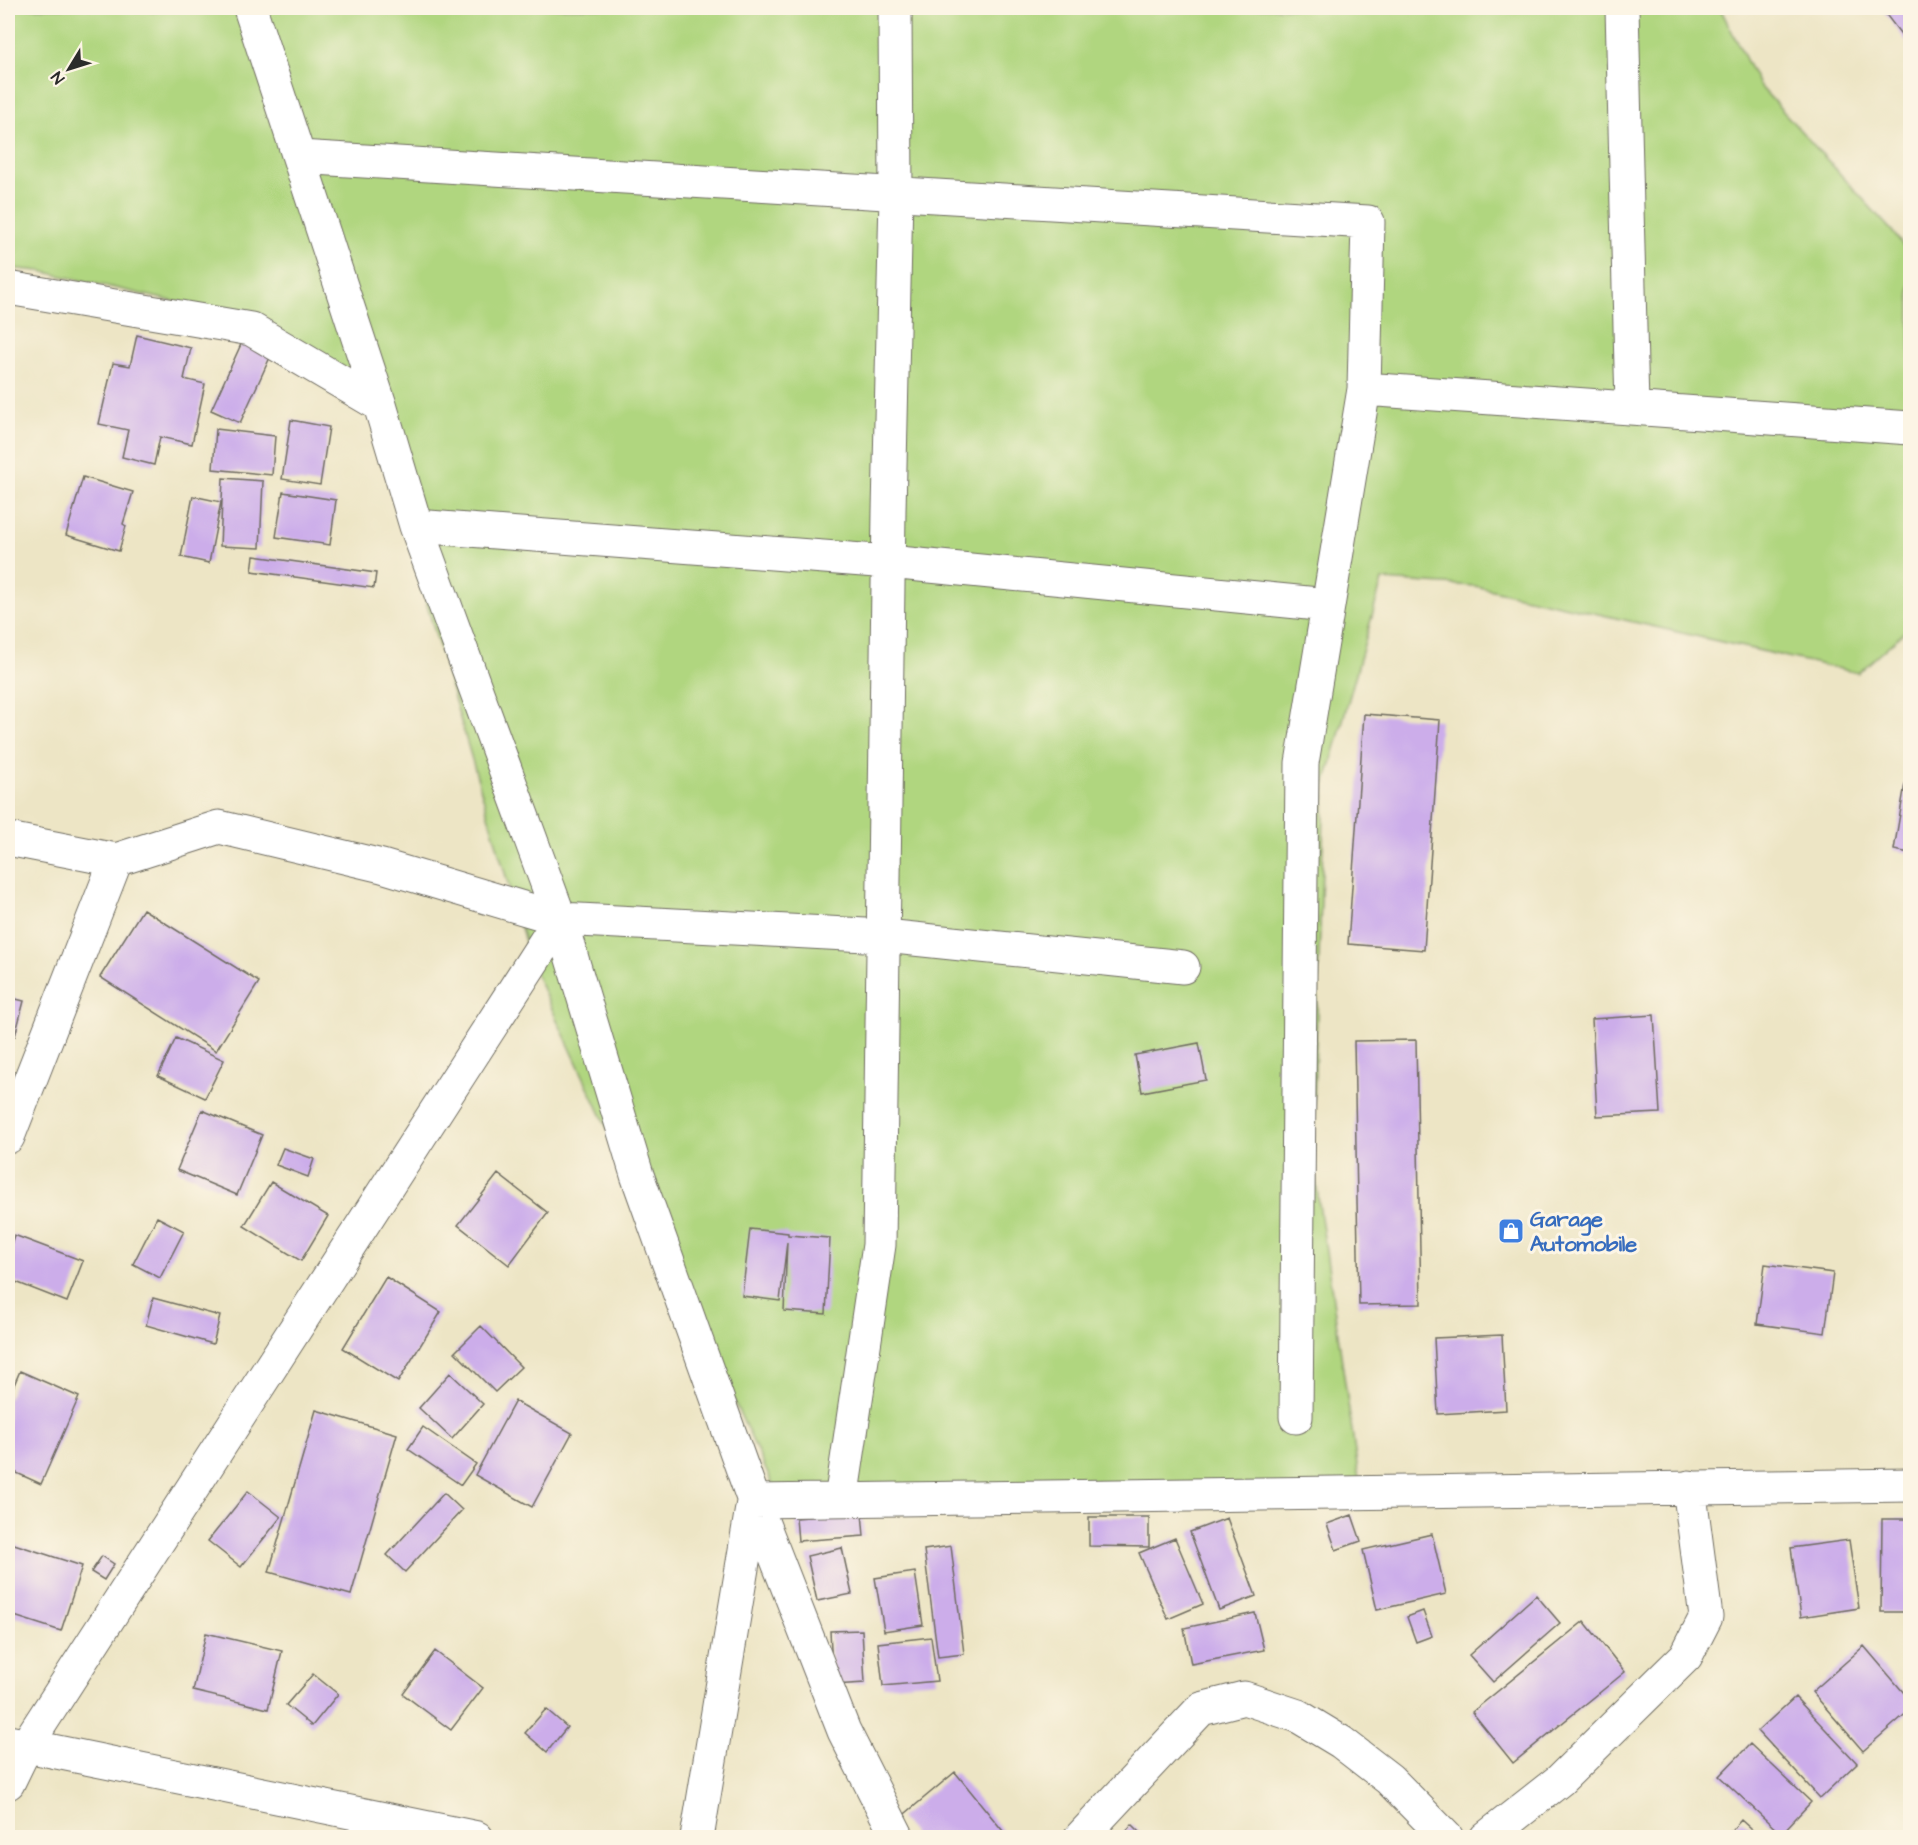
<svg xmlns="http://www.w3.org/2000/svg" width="1918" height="1845" font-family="'Architects Daughter',sans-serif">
<rect width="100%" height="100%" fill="#fcf5e5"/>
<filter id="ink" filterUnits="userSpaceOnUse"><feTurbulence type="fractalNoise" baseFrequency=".0167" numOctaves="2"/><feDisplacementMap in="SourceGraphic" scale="12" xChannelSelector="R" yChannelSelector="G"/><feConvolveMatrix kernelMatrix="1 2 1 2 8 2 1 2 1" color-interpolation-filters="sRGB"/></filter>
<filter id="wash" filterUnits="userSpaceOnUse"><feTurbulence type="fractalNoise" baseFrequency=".008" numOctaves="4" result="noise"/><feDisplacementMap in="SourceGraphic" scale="24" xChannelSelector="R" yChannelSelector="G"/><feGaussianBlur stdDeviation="1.35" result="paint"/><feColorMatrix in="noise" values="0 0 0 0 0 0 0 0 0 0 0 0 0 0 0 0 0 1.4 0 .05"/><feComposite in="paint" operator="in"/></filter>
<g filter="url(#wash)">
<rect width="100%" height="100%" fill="#ede5c5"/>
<path fill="#b0d67f" stroke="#6e8055" stroke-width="1.5" d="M8,8H138L152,12L185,8H1720L1759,85L1892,231L1910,255V627L1858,673L1475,586L1382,580L1325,785L1312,1155L1361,1493L780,1500L532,966L400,512L372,391L242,317L40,271L8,268Z"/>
<g id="blocks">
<path fill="#ccadea" d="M1889,8H1910V46L1884,12Z
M137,335L191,348L184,379L205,384L192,444L160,437L154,465L122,457L128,430L99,424L113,363L130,366Z
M243,340L272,353L240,423L211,410Z
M291,420L329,427L320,485L282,479Z
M216,429L275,436L272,475L213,469Z
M83,477L133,492L123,524L126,526L119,551L66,535Z
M223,478L263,481L260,548L220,546Z
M283,492L336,500L330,545L276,537Z
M193,496L221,502L209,563L181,557Z
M254,556L376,573L374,588L252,571Z
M1364,714L1440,720L1424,950L1348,944Z
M1905,784H1910V853L1894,850Z
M143,909L259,982L216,1051L100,977Z
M8,997L24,1001L15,1036L8,1034Z
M1654,1015L1660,1113L1597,1116L1592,1019Z
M176,1038L224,1060L205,1098L158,1076Z
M1416,1040L1421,1304L1359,1305L1354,1041Z
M1199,1043L1206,1080L1142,1092L1135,1055Z
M202,1110L262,1135L237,1195L177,1170Z
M283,1148L314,1159L308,1177L276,1165Z
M498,1174L548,1213L509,1265L458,1225Z
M271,1182L328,1216L301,1261L244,1226Z
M157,1217L184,1231L160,1278L133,1264Z
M750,1229L788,1233V1235L830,1238L826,1314L784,1311L787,1242L780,1301L742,1296Z
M14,1235L83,1261L67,1302L8,1279V1254Z
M1765,1264L1833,1273L1825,1333L1757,1324Z
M386,1277L441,1312L398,1382L343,1348Z
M153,1298L220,1316L213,1344L146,1325Z
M481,1326L521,1367L495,1392L455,1352Z
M1502,1335L1506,1410L1438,1414L1434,1338Z
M20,1371L79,1397L41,1484L8,1469V1399Z
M450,1373L483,1404L452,1439L419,1408Z
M515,1401L572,1433L532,1507L475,1475Z
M316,1410L397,1434L351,1595L269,1572Z
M423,1427L476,1464L461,1485L408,1449Z
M248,1491L281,1517L241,1567L208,1541Z
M444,1493L462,1510L405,1572L387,1555Z
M862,1513L864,1536L798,1541L796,1518Z
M1352,1515L1361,1541L1336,1550L1327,1524Z
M1089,1517H1149V1547L1089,1546Z
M1227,1518L1256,1596L1219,1610L1190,1532Z
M1882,1519H1910V1612H1881Z
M1432,1534L1446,1594L1377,1610L1363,1550Z
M1175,1538L1203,1604L1168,1619L1139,1553Z
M1849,1540L1859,1608L1801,1617L1791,1548Z
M8,1542L82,1566L61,1631L8,1614Z
M951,1546L964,1654L938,1657L924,1550Z
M842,1548L852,1594L817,1601L807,1556Z
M102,1556L114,1564L104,1580L91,1572Z
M915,1572L923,1625L884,1631L875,1578Z
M1536,1595L1560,1623L1493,1682L1469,1655Z
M1423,1611L1432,1636L1416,1642L1407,1617Z
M1255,1613L1264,1650L1191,1664L1184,1628Z
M1584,1621L1625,1672L1513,1763L1472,1712Z
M862,1630L865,1683L833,1685L830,1631Z
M206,1633L282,1651L268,1709L193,1691Z
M931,1637L937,1681L883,1686L878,1643Z
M1864,1646L1910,1700V1710L1863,1751L1812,1692Z
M435,1651L483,1688L451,1730L403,1694Z
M313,1674L338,1694L312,1726L286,1705Z
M1795,1697L1857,1763L1820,1798L1758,1731Z
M546,1709L567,1727L547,1752L525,1733Z
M1750,1744L1811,1802L1781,1834L1719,1776Z
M955,1772L1007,1836L1005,1838H917L900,1818Z
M1741,1820L1761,1838H1725Z
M1132,1824L1146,1838H1120Z"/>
</g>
</g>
<g filter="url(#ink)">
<use href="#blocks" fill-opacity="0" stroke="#6f6c61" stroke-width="1.5"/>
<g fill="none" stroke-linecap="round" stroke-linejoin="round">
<g stroke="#6f6c61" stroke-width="35">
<path id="minor" d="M250,8L380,405L416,526L560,919L637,1175L754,1501L844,1731L898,1838
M1622,8L1632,407
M299,157C655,178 1012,202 1368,222L1364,389L1302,763L1296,1417
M8,288L251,329L380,405
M1364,389L1910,428
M416,526L889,562L1328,605
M8,839L116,860L8,1137
M116,860L219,827L382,866L560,919L885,936L1183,967
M841,1500L879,1245L889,511L896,195L895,8
M754,1501L1910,1485
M8,1742L477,1838
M8,1783L26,1746L560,919
M697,1838L753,1502
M1080,1838L1201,1709L1244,1698L1298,1716L1341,1742L1389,1779L1447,1838
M1486,1838L1560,1780L1686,1656L1706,1617L1689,1487"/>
</g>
<use href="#minor" stroke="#fff" stroke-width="33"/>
</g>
</g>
<defs>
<g id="shop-square" transform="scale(1.35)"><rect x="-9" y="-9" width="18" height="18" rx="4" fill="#3f7fe0" stroke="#fcf5e5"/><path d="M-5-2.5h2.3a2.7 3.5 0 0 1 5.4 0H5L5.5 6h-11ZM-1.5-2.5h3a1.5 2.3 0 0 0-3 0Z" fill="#fff"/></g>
</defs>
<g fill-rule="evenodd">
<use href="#shop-square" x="1511" y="1231"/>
</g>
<g text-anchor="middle" stroke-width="6" stroke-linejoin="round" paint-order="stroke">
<g font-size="22" font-weight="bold" fill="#366cbe" stroke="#fcf5e5" text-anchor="start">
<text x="1530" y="1226">Garage<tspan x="1530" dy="25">Automobile</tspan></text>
</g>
</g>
<rect width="1918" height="1845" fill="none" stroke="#fcf5e5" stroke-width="30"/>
<g transform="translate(69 69) rotate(232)" stroke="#fcf5e5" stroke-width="4.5" paint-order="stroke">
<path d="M0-4.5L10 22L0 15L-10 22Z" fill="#2b2b2b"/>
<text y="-9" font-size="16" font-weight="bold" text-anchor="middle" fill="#2b2b2b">N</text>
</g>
</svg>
